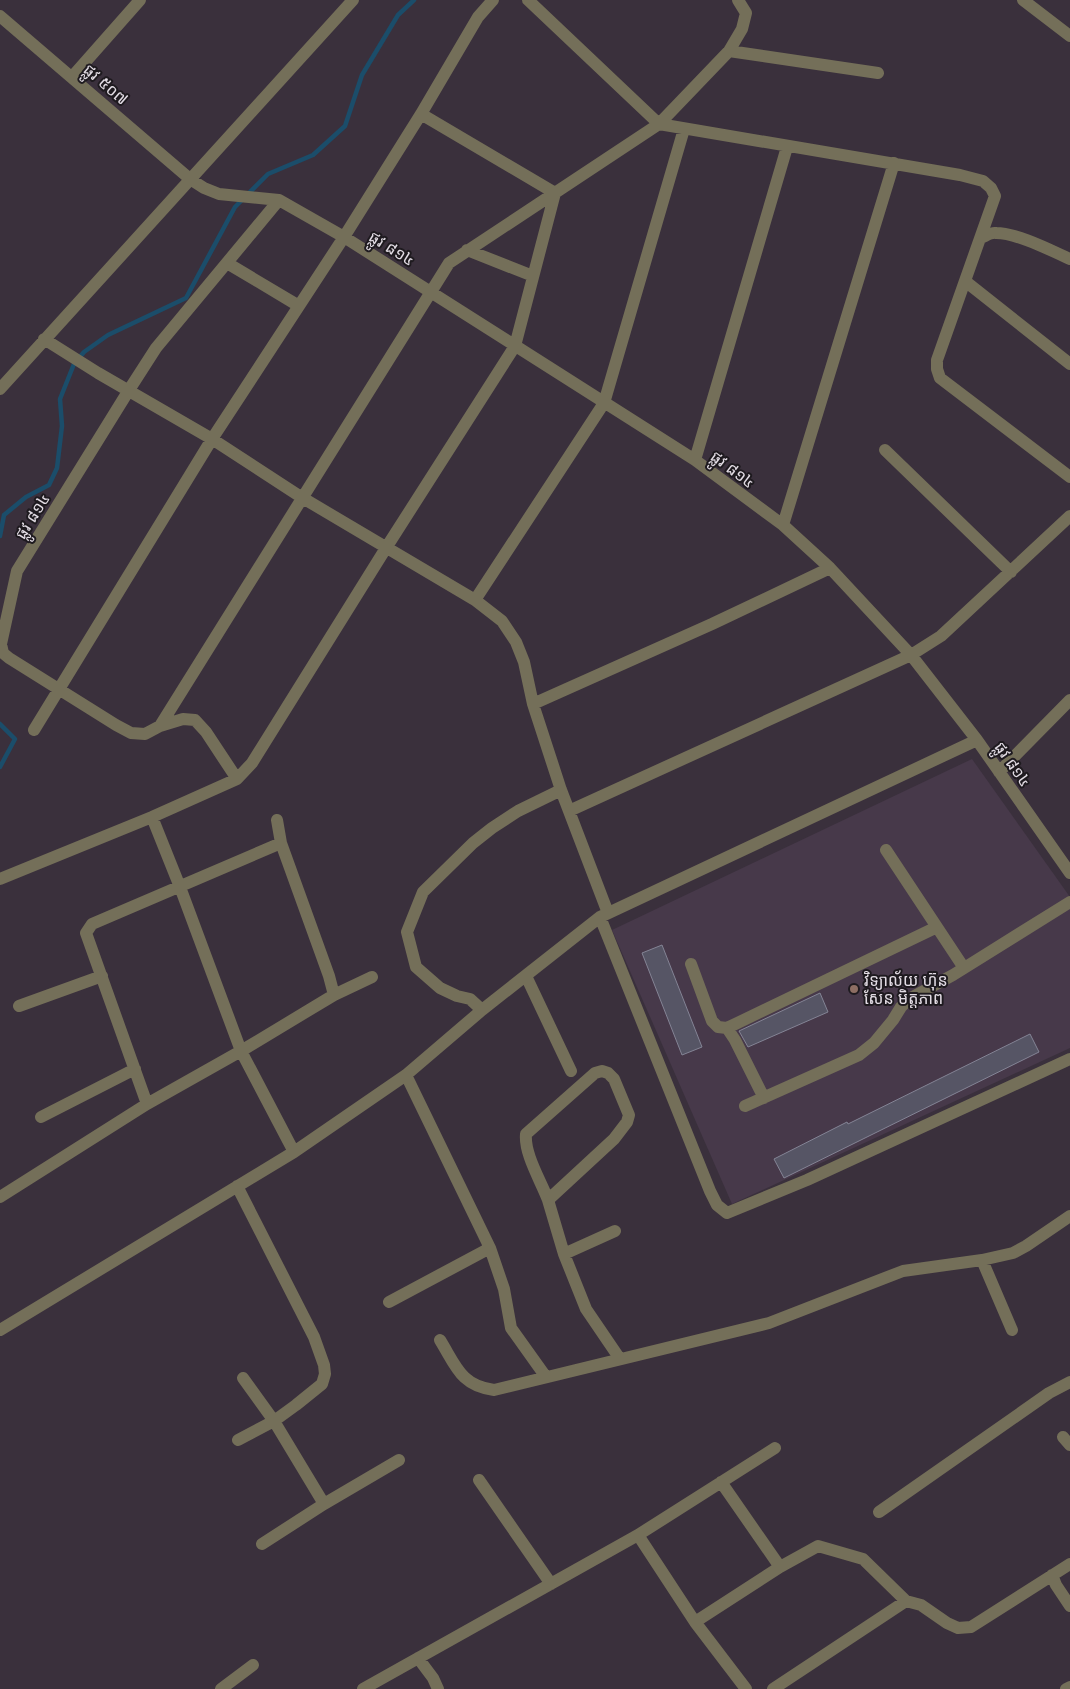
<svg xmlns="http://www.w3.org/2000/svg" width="1070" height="1689" font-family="Quicksand,'Noto Sans Khmer',sans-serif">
<rect width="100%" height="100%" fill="#3a303c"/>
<path fill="#47394a" d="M972,759L1070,897V1048L732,1204L612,930Z"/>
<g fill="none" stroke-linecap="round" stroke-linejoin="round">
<path stroke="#1b4d6a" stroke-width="4.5" d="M0,536L4,515L26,497L49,485L57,468L62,426L60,399L74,364L84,352L108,335L186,298L235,207L268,174L313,155L345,126L362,75L398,15L414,0
M0,724L15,739L0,767"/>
</g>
<path fill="#565565" stroke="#848495" d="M662,945L702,1047L682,1055L642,953Z
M820,993L828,1012L748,1047L739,1031Z
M1030,1034L1039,1052L784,1178L774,1159L847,1122L848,1124Z"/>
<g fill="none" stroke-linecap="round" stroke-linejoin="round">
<path stroke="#746f59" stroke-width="12" d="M528,0L659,124L729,51L742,29L746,13L738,0
M1023,0L1070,36
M0,16L190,179L204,188L219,194L279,200L344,237L695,460L783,525L830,568L911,655L977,740L1070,873
M729,51L878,73
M72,77L140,0
M981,238C986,236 991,232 996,233C1017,233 1050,250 1070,259
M467,250L533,276
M227,263L299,306
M965,281L1070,364
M44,339L98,373L212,439L301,497L475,600L502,621L516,642L524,662L533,704L561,790L608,913
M0,389L353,0
M885,450L1011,572
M695,460L787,147
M783,525L894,163
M475,600L604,403L684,129
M533,704L712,624L830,568
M160,726L449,263L659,124L960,175L983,181L991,188L995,196L937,360V369L940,378L1070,477
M34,730L212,439L344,237L421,114L478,17L493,0
M999,772L1070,700
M237,779L206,732L195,720L183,719L160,726L145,734L131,733L116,725L9,658L3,653L1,644L17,571L129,390L156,348L279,200
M569,811L911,655L941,636L1070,516
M152,817L180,887L241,1051L294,1152
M277,820L281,843L329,976L334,995
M886,850L964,968
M0,879L152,817L237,779L252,763L386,548L515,346L555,193L421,114
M600,917L710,1191L717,1205L727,1213L807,1180L1070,1059
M691,964L712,1021L718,1027L727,1028
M526,976L571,1071
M19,1006L102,976
M482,1010L470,999L457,996L440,988L416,967L407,932L423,892L473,843L492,828L518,811L561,790
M406,1075L490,1248L504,1289L511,1328L546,1377
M764,1098L735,1040L727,1028L937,927
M147,1104L86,933L92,924L281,843
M745,1106L859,1055L874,1043L893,1020L901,1007L909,999L953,975L1070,902
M41,1117L135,1069
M237,1186L314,1337L324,1365L325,1374L322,1384L296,1405L274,1421L238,1440
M0,1197L147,1104L241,1051L334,995L372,977
M548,1200C541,1181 524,1154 526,1134L595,1073L602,1071L608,1073L614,1079L629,1115L627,1122L614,1139L548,1200L564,1254L586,1309L620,1359
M564,1254L615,1231
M982,1260L1012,1330
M389,1302L490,1248
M0,1330L294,1152L406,1075L482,1010L600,917L977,740
M440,1340C456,1366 461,1386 494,1390L769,1323L903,1271L982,1260L1013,1253L1026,1246L1070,1216
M243,1378L274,1421L324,1504L399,1460
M1063,1437L1070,1445
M479,1480L551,1584
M721,1482L780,1567L818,1546L863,1559L906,1601L921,1605L947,1623L958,1628L971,1627L1070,1564
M879,1512L1049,1393L1070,1382
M638,1535L695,1622L746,1689
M262,1544L324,1504
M1052,1575L1056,1585L1070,1606
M695,1622L780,1567
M418,1658L433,1678L438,1689
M221,1689L253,1665
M363,1689L638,1535L775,1448
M773,1689L906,1601
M1066,1689L1070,1687"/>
</g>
<circle fill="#8d6e63" stroke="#1e1a1f" stroke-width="2" cx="854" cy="989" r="5"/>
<g text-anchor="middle" stroke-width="4" stroke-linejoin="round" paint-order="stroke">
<g font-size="16" fill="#e2dce4" stroke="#1e1a1f">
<text transform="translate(106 84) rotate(41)" y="6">ផ្លូវ ៥០៧</text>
<text transform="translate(392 248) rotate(32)" y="6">ផ្លូវ ៨១៤</text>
<text transform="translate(733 469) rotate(37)" y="6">ផ្លូវ ៨១៤</text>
<text transform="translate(32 516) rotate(-58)" y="6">ផ្លូវ ៨១៤</text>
<text transform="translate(1013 764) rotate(55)" y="6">ផ្លូវ ៨១៤</text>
</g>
<g font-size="16" fill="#e2dce4" stroke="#1e1a1f" text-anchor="start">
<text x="864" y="986">វិទ្យាល័យ ហ៊ុន<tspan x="864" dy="18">សែន មិត្តភាព</tspan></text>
</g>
</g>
</svg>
